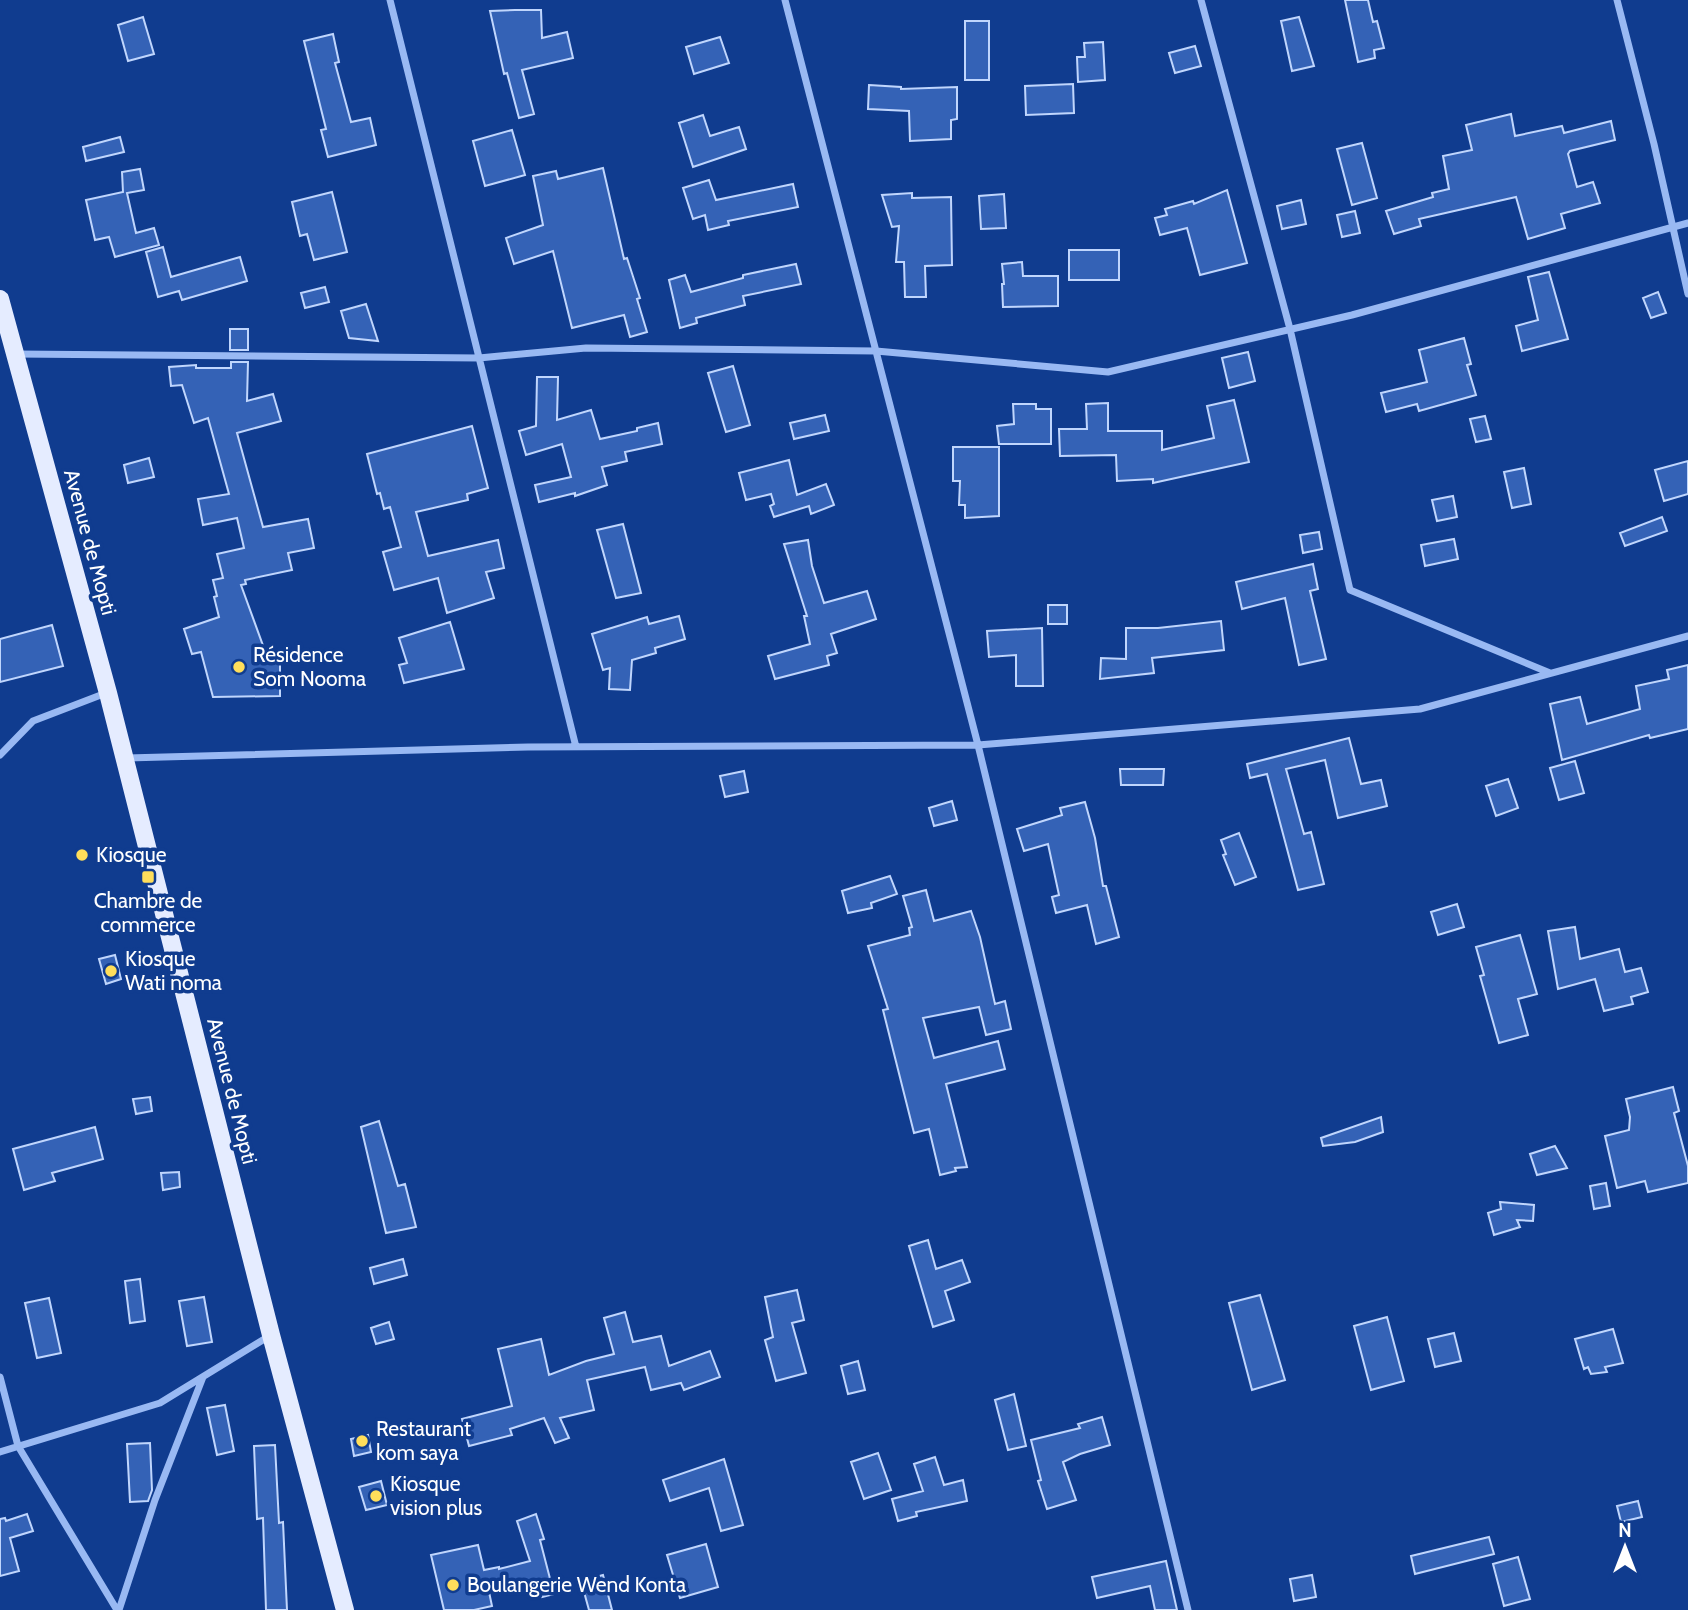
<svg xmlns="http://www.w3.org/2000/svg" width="1688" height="1610" font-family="Cabin,sans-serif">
<rect width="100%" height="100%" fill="#103c8f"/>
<path fill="#3462b6" stroke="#c0d6fd" stroke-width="2" d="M1345,0H1368L1373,22L1377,21L1384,48L1374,50L1375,58L1358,62Z
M515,10H541L542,38L567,32L573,58L522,70L534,114L519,118L507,73L504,74L490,11Z
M143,17L154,54L128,61L118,25Z
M1299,17L1314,66L1292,71L1281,21Z
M965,21H989V80H965Z
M333,34L339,62L335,63L351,122L370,118L376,145L328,157L321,130L326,129L304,41Z
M720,37L729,63L694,74L686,47Z
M1103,42L1105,80L1078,82L1077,57H1085L1084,43Z
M1195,46L1201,66L1175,73L1169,53Z
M1073,84L1074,113L1026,115L1025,86Z
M869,85L901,87V89L957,87V119L951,120V139L910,141L909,111L868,109Z
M1511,114L1515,136L1562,126L1564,133L1611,121L1615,140L1570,151L1568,154L1577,187L1593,182L1600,203L1561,214L1565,228L1528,239L1516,197L1419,219L1421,226L1394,234L1386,211L1433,197L1432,193L1449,189L1443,156L1472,150L1466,125Z
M703,115L710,136L739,127L746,149L693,167L679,123Z
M512,130L525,175L485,186L473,141Z
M120,137L124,152L86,161L83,147Z
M1362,143L1377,198L1352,205L1337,149Z
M603,168L624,259L627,258L640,298L637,299L647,332L630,337L624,315L572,328L553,251L514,264L506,238L543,225L533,176L556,171L558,179Z
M140,169L144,190L127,193L136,233L154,228L159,245L115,257L109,237L95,240L86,200L123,192L122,172Z
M709,180L716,200L793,184L798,207L728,221L729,225L708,230L705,215L693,219L683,188Z
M1227,190L1247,263L1200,275L1187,228L1160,235L1155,218L1167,215L1165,209L1193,201L1194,204Z
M332,192L347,252L314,260L307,234L300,236L292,202Z
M912,193V198L951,197L952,265L925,266L926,297H905L904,262H896L899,226L892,227L882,195Z
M1004,194L1006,228L981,229L979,196Z
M1301,200L1306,224L1282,229L1277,206Z
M1355,211L1360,233L1342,237L1337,215Z
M163,247L171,277L240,257L247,281L182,300L179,291L158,297L146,252Z
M1069,250H1119V280H1069Z
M1022,262L1023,276H1058V306L1003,307L1002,284H1004L1002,264Z
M796,264L801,284L743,296L745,305L696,318L697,323L680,328L669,280L685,275L691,292L743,278V275Z
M1549,272L1568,339L1522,351L1516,326L1538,320L1528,277Z
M325,287L329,302L305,308L301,293Z
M1658,292L1666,313L1651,318L1643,298Z
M366,304L378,341L349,338L341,311Z
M230,329H248V350H230Z
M1464,338L1471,364L1467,365L1476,395L1419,411L1417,404L1386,412L1381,393L1427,382L1419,350Z
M1248,352L1255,381L1229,388L1222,358Z
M231,362H248L247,401L273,394L281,421L237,433L263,527L308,519L314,548L288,553L292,570L245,580L246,584L241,585L269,662L280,664V696L213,697L201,652L192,654L184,629L219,617L214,597L217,596L213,580L223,578L217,554L244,548L237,518L203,525L198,499L229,494L208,418L194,423L182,385L171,386L169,367L196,365V368H231Z
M733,366L750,425L726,432L708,373Z
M537,377H558L557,420L591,410L600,439L637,431V428L658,423L662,444L625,452L627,461L602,467L607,485L575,496V493L539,502L535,485L571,477L562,444L526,455L519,431L536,426Z
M1234,400L1249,462L1153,483V479L1117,481L1116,455L1060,456L1059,429H1087L1086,404L1108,403V431H1162V450L1214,438L1207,406Z
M1013,404H1036V409H1051V444H999L997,426L1014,424Z
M825,415L829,431L794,439L790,423Z
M1485,416L1491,439L1476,442L1470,419Z
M472,426L488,488L467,494L468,500L416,512L428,556L498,540L504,568L486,572L494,598L447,613L438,578L394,590L383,552L401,547L390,507L384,509L380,493L377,494L367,454Z
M953,447H999V516L965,518V505H959L960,481H953Z
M149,458L154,477L128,483L124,465Z
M789,460L797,495L826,484L834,505L811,514L809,506L774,517L770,506L774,504L771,494L746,500L739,473Z
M1688,461V494L1664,501L1655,470Z
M1524,468L1531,504L1512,508L1504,472Z
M1453,496L1457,517L1437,521L1432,500Z
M1662,517L1667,531L1625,546L1620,533Z
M623,524L641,593L616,598L597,530Z
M1319,532L1322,549L1303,553L1300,535Z
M1454,539L1458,559L1425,566L1421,545Z
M808,540L812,566L824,603L867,591L876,619L831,634L837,653L827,656L829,665L775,679L768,656L810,644L804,616H807L784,544Z
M1313,564L1318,589L1310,591L1326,659L1299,665L1285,598L1242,609L1236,582Z
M1048,605H1067V624H1048Z
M679,616L685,639L655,648L656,653L632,660L630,690L609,689L610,668L603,670L592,634L647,617L649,624Z
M1221,621L1224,650L1152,658L1154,673L1100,679L1101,658L1126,659V628H1158Z
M450,622L464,669L404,683L399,665L407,663L399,638Z
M52,625L63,666L0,682V639Z
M1042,628L1043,686H1016V655L989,657L987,631Z
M1688,665V729L1650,738L1649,735L1562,760L1550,704L1580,697L1587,724L1640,709L1636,686L1669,679L1667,670Z
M1349,738L1361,784L1381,780L1387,806L1338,818L1325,760L1286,769L1304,834L1311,832L1324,884L1298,890L1267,774L1250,778L1247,764Z
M1575,761L1584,793L1559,800L1550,768Z
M1120,769H1164L1163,785H1121Z
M744,771L748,792L725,797L720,776Z
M1508,779L1518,808L1496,816L1486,786Z
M952,801L957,820L934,826L929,808Z
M1085,802L1095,838L1103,886H1106L1119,937L1096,944L1087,905L1056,913L1052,897L1059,895L1048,844L1024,851L1017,829L1062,815L1060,808Z
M1239,833L1256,877L1235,885L1223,855L1226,854L1221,840Z
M890,876L897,894L871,903L872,908L848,913L842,891Z
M926,890L934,921L971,911L980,937L995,1004L1005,1001L1011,1029L986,1035L979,1007L923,1018L934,1058L998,1041L1005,1069L946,1084L967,1167L955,1168L956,1171L940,1175L929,1129L914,1133L883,1010L888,1009L868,946L910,935L909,928L912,927L903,896Z
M1457,904L1464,927L1438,935L1431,912Z
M1575,927L1580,959L1619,949L1625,972L1641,968L1648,992L1631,997L1633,1004L1604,1011L1595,979L1558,989L1548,931Z
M1520,935L1537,994L1518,999L1528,1035L1499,1043L1480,976L1484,975L1476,947Z
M115,955L121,979L106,984L99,959Z
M1673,1087L1679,1111L1674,1113L1688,1166V1183L1648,1192L1645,1181L1617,1188L1605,1136L1629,1130L1630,1117L1626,1099Z
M150,1097L152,1111L136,1114L133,1099Z
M1381,1117L1383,1132L1355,1142L1323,1146L1321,1138Z
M379,1121L398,1186L405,1184L416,1227L386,1233L361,1127Z
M95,1127L103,1159L52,1173L55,1181L24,1190L13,1149Z
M1555,1146L1567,1168L1537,1175L1530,1154Z
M179,1172L180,1187L163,1190L161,1173Z
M1606,1183L1610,1206L1594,1209L1590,1186Z
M1500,1202L1534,1205L1533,1221L1517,1220L1520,1227L1494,1235L1488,1213L1501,1209Z
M928,1240L936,1269L962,1260L970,1282L945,1291L954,1320L933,1327L909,1246Z
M403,1259L407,1275L374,1284L370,1268Z
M140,1279L145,1321L130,1323L125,1281Z
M797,1290L804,1320L792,1323L806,1373L776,1381L765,1340L773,1337L765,1297Z
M1260,1295L1285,1380L1252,1390L1229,1303Z
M204,1297L212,1342L187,1346L179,1301Z
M49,1298L61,1353L37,1358L25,1303Z
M625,1312L633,1342L661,1336L669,1366L710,1351L720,1377L684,1390L681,1383L651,1390L645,1367L587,1380L594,1410L560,1418L569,1438L555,1443L544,1418L510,1429L512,1435L469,1446L462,1419L512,1406L498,1349L541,1339L549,1375L586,1361L614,1354L604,1318Z
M1387,1317L1404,1381L1371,1390L1354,1326Z
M389,1322L394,1339L376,1344L371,1328Z
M1613,1329L1623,1363L1605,1367L1607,1372L1591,1374L1588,1367L1584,1369L1575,1339Z
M1454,1333L1461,1361L1435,1367L1428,1339Z
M858,1361L865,1390L848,1394L841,1366Z
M1014,1394L1026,1446L1008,1450L995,1400Z
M225,1405L234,1451L217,1455L207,1408Z
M1102,1417L1110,1445L1080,1454L1063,1462L1076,1500L1047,1509L1038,1481L1041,1480L1031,1440L1080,1428L1078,1424Z
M368,1435L371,1452L354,1456L351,1439Z
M150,1443L152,1490L148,1501L130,1502L127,1444Z
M275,1445L279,1523L283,1522L287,1610H266L263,1518L257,1519L254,1446Z
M878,1453L891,1490L864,1499L851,1462Z
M935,1457L944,1485L963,1480L967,1501L916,1512L917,1516L898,1521L892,1499L923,1491L914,1464Z
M724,1459L743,1525L721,1531L709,1488L670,1501L663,1480Z
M381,1481L387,1505L366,1510L359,1487Z
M1638,1501L1642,1517L1621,1522L1617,1506Z
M27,1514L33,1531L10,1538L19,1571L0,1576V1519L5,1518L6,1521Z
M536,1514L544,1539L540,1540L554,1594L542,1597L537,1584L529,1586L528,1583L489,1592L492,1606L474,1610H444L431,1555L478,1545L484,1570L499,1567V1569L530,1561L517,1521Z
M1489,1537L1494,1554L1415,1574L1411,1556Z
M706,1544L718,1587L680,1598L667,1555Z
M1518,1557L1530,1599L1504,1606L1493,1564Z
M1166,1561L1177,1610H1155L1150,1586L1097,1598L1092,1577Z
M603,1575L612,1610H589L581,1581Z
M1312,1575L1316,1597L1294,1601L1290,1579Z"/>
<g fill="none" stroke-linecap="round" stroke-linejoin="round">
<path stroke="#99b9f3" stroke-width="7" d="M390,0L576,747
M785,0L978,745L1188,1610
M1201,0L1290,329L1350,590L1550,673
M1617,0L1654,144L1688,294
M15,354L479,358L586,348L876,351L1108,372L1352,315L1688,223
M0,755L33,721L106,693
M127,758L528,747L978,745L1420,709L1688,636
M0,1377L18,1446L117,1610
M0,1452L160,1403L271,1335
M119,1610L155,1500L203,1377"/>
<path stroke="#e5ecff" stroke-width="18" d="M0,299L108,693L271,1335L345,1610"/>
</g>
<g fill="#ffde5b" stroke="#103c8f" stroke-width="2.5">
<circle cx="239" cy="667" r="7"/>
<circle cx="82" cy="855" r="7"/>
<rect x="141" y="870" width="14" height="14" rx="3.5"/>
<circle cx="111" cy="971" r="7"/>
<circle cx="362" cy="1441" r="7"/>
<circle cx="376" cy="1496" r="7"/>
<circle cx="453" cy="1585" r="7"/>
</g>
<g text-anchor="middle" stroke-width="7" stroke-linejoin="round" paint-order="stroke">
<g font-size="21" fill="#fff" stroke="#103c8f">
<text transform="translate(90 542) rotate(75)" y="7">Avenue de Mopti</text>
<text transform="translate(232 1091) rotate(76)" y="7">Avenue de Mopti</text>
</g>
<g font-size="21" fill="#fff" stroke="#103c8f" text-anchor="start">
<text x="253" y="662">Résidence<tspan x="253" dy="24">Som Nooma</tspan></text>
<text x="96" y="862">Kiosque</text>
<text x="148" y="908" text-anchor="middle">Chambre de<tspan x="148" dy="24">commerce</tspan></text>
<text x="125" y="966">Kiosque<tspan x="125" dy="24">Wati noma</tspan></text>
<text x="376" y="1436">Restaurant<tspan x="376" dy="24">kom saya</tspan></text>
<text x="390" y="1491">Kiosque<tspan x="390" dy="24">vision plus</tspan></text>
<text x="467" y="1592">Boulangerie Wend Konta</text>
</g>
</g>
<g transform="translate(1625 1547)" stroke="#103c8f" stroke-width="5" paint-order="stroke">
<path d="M0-5L12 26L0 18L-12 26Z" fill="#ffffff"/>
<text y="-10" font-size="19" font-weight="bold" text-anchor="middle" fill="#ffffff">N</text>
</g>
</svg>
